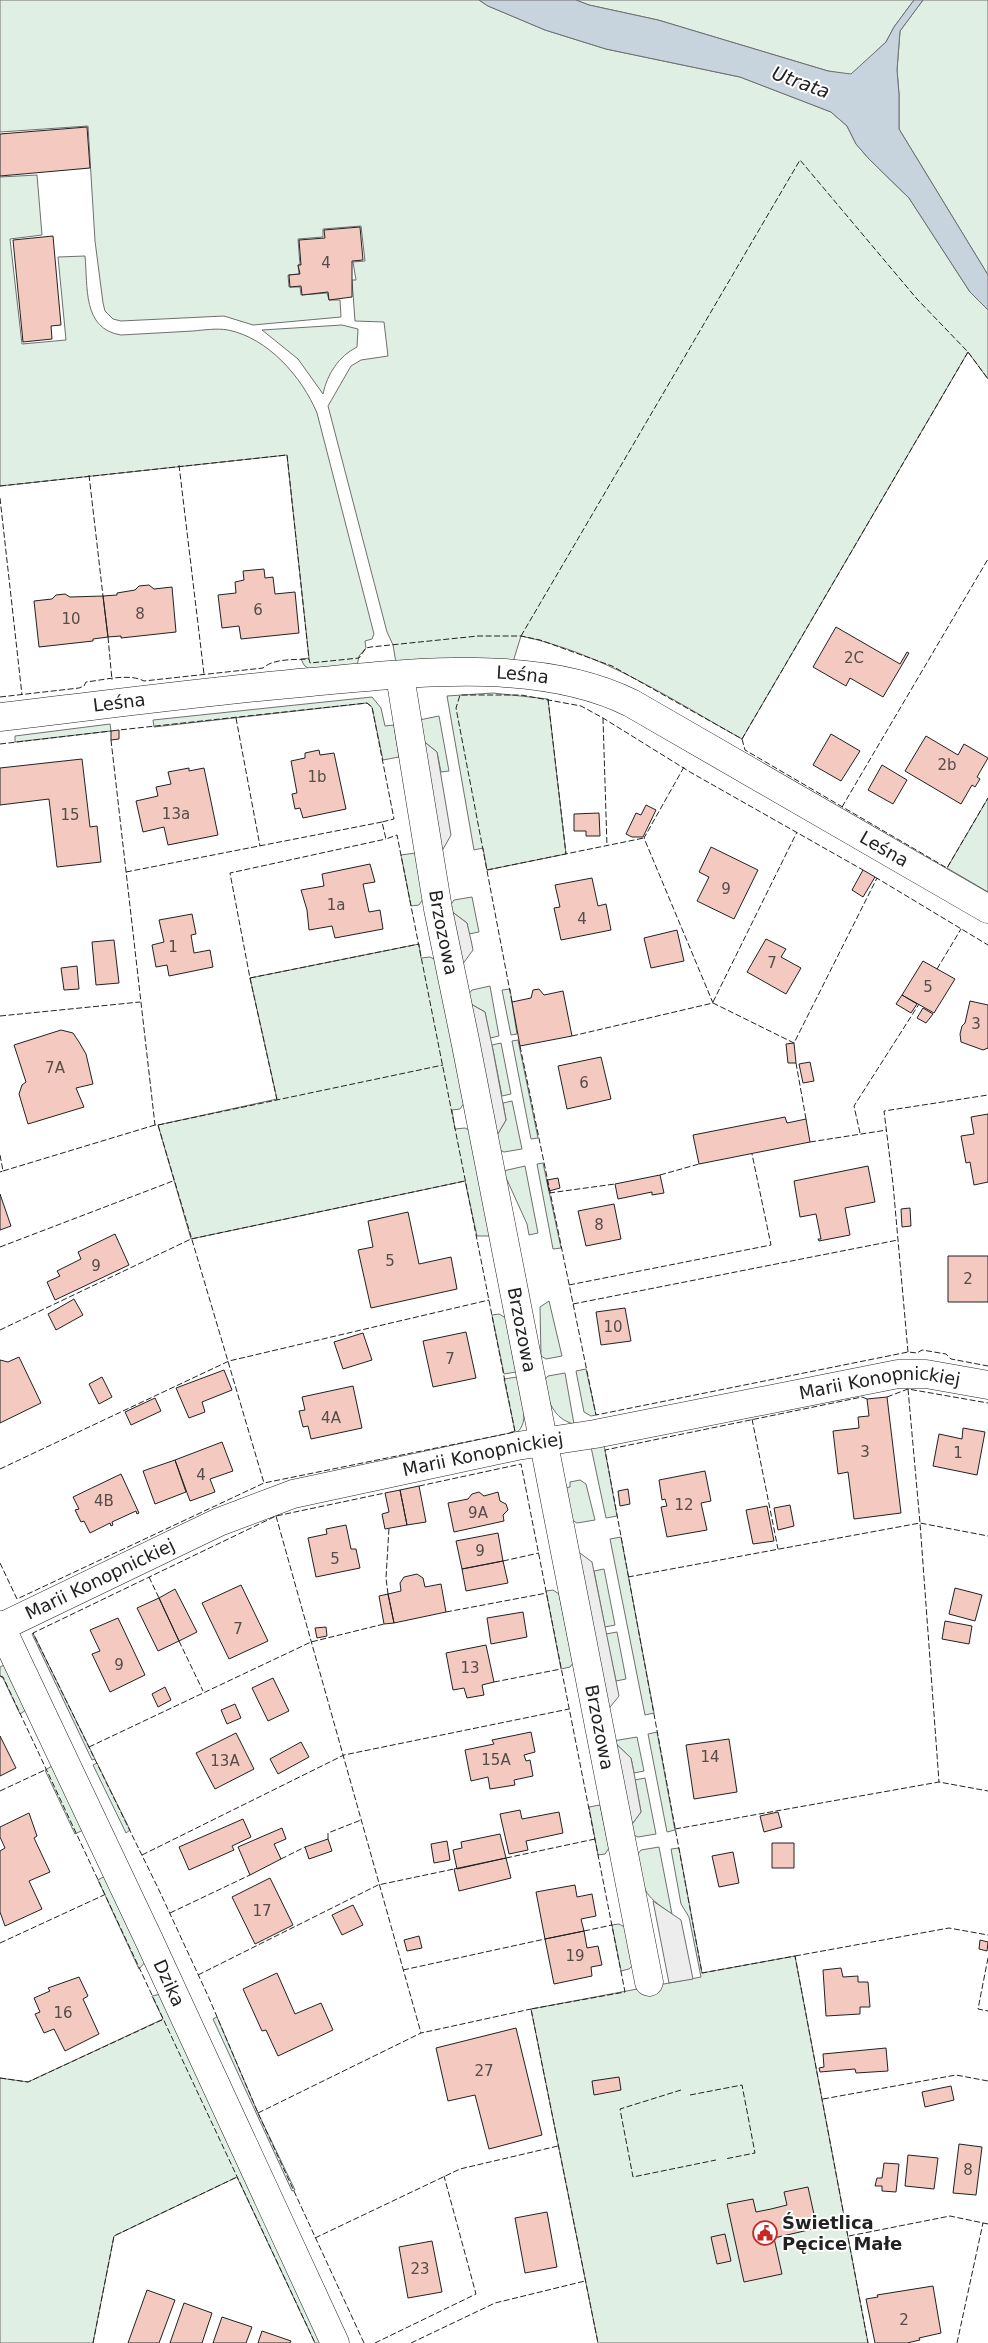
<svg xmlns="http://www.w3.org/2000/svg" width="988" height="2343" font-family="'DejaVu Sans',sans-serif">
<rect width="100%" height="100%" fill="#fff"/>
<path fill="#e0efe3" stroke="#6f6f6f" d="M0,0H479L488,6L545,30L606,49L740,77L831,112L847,126L856,144L869,159L909,198L970,292L988,310V379L968,352L742,739C671,699 602,653 521,636L513,662L396,663L393,645L387,632L328,406L351,366L361,360L388,356L384,322L355,321L352,280H356L353,262L365,261L361,226L323,229V237L298,239L300,265H298L299,274L288,275L289,287H300L301,295L327,293L329,300H340L341,317L253,325L224,316L121,321L113,319L105,311L103,303L95,241L88,126L0,132Z
M576,0H914L894,27L886,42L851,75L828,71L658,20L589,5Z
M923,0H988V275L899,129V94L897,70L900,31Z
M37,175L42,235L10,239L22,344L66,340L58,257L85,256C88,286 82,329 121,335C145,334 169,332 193,331C204,330 217,328 228,330C268,338 302,377 317,413L374,634L372,639L365,641L366,648L359,656L357,666L310,670L304,665L301,659L309,658L287,455L0,486V177Z
M342,325L358,329L357,347C339,356 327,374 323,394L298,359L262,330Z
M493,693L548,699L566,854L487,870L483,848L474,850L447,696Z
M372,697L381,708L385,726L394,725L399,757L383,760L372,707L367,703L154,727L153,720Z
M439,716L449,771L441,772L437,752L422,740L419,720Z
M110,724L111,731L15,742V736Z
M988,798V892L947,868Z
M415,853L423,899L419,905L411,906L401,855Z
M472,897L479,932L469,934L467,923L451,911L450,906L454,900Z
M419,944L421,958L430,957L436,960L464,1103L460,1109L452,1110L455,1129L465,1128L469,1130L490,1236H477L465,1181L191,1239L158,1125L277,1099L250,978Z
M490,986L499,1036L490,1038L485,1012L469,1003L468,995L472,990Z
M510,989L517,1034L511,1035L502,990Z
M518,1040L538,1138L531,1139L512,1041Z
M501,1043L511,1094L502,1096L492,1045Z
M512,1101L522,1149L504,1152L498,1149L496,1137L506,1120L503,1103Z
M543,1163L561,1248L553,1249L537,1164Z
M525,1166L538,1233L529,1235L527,1224L503,1171Z
M549,1301L562,1356L546,1359L541,1356L540,1307Z
M499,1314L506,1318L516,1372L504,1374L492,1315Z
M586,1369L596,1415L591,1416L584,1412L576,1371Z
M565,1373L574,1424C553,1419 548,1400 543,1382L548,1376Z
M517,1377C520,1393 534,1429 511,1435V1432L515,1431L504,1379Z
M604,1445L617,1516L606,1518L591,1447Z
M580,1480L586,1484L595,1520L577,1523L570,1519L564,1488L570,1487V1482Z
M621,1537L654,1713L645,1715L610,1539Z
M604,1569L615,1625L605,1627L594,1571Z
M553,1590L559,1594L573,1663L570,1667L561,1669L546,1591Z
M617,1632L626,1679L616,1681L606,1634Z
M33,1633L95,1759L92,1760L32,1634Z
M4,1665L26,1710L20,1714L3,1678L0,1676V1667Z
M657,1732L675,1830L667,1832L648,1734Z
M637,1737L644,1771L634,1773L631,1758L613,1741Z
M97,1763L130,1830L126,1833L93,1765Z
M52,1766L83,1830L75,1834L45,1770Z
M645,1778L656,1834L638,1837L632,1834L630,1827L641,1812L635,1780Z
M600,1805L609,1848L605,1854L598,1855L589,1807Z
M659,1847L672,1914C642,1894 644,1891 636,1856L641,1850Z
M679,1848L702,1973L795,1956L868,2343H598L531,2009L701,1977L689,1917L681,1904L671,1849Z
M105,1876L146,1961L139,1969L98,1880Z
M619,1924L625,1927L632,1966L629,1969L621,1971L612,1925Z
M161,1994L321,2343H315L237,2177L114,2236L93,2343H0V2078L28,2082L163,2019L152,1996Z
M217,2017L258,2113L295,2190L292,2191L213,2019Z"/>
<path fill="#ededed" stroke="#6f6f6f" d="M422,740L437,752L451,835L442,851Z
M451,911L467,923L471,940L473,950L462,965Z
M469,1003L485,1012L492,1045L506,1120L496,1137Z
M576,1550L592,1562L616,1681L619,1696L607,1711Z
M613,1741L631,1758L634,1773L641,1812L630,1827Z
M653,1901L681,1920L693,1979L669,1983Z"/>
<path fill="#c7d3dd" stroke="#6f6f6f" d="M479,0H576L589,5L658,20L828,71L851,74L886,42L894,27L914,0H923L900,31L897,70L899,94V129L988,275V310L970,292L909,198L869,159L856,144L847,126L831,112L740,77L606,49L545,30L488,6Z"/>
<path fill="#f3c9c0" stroke="#222" d="M87,127L90,168L0,176V134Z
M360,227L363,260L352,261V297L329,300L328,292L302,295L301,286L290,287L289,275L300,274L298,265H301L299,240L325,238L324,230Z
M53,236L61,325L51,326L52,339L23,342L13,240Z
M264,569L265,578L273,577L275,594L295,592L299,633L241,639L239,626L222,628L218,595L236,593L235,582L244,580L243,571Z
M149,585L154,589L172,587L176,632L121,638V636L108,637L103,596L117,595V593L135,590L139,586Z
M65,594L70,597L103,596L108,637L93,639V641L39,647L34,601L52,599L56,595Z
M836,627L900,664L907,652L909,653L883,697L850,678L846,686L813,667Z
M119,730V739L111,740V731Z
M831,734L860,751L841,781L813,765Z
M926,736L958,755L964,744L988,758L977,777L980,779L975,787L972,785L961,804L905,771Z
M319,750L320,755L334,753L346,809L303,818L300,808L295,809L292,794L297,793L291,761L305,758V753Z
M82,759L90,827L97,826L101,862L57,867L49,799L0,805V768Z
M882,765L907,780L893,804L868,790Z
M189,768V771L204,768L218,835L168,845L164,827L143,832L136,801L158,796L156,787L171,784L168,772Z
M646,805L656,810L643,837H632L626,834L636,813L641,815Z
M599,813L600,836H586V831H574V814Z
M711,847L758,870L734,919L697,901L709,877L699,872Z
M370,864L375,882L363,884L369,912L380,910L383,929L335,938L332,926L309,930L307,910L301,890L324,886L322,874Z
M863,870L875,877L863,897L852,890Z
M592,878L598,906L606,904L611,930L561,940L554,908L560,907L555,885Z
M192,914L196,934L191,935L194,953L210,950L213,967L169,976L167,965L156,967L152,945L164,942L159,920Z
M677,930L684,961L651,968L644,938Z
M766,939L786,949L781,957L801,968L786,994L747,972Z
M114,940L119,983L96,985L92,942Z
M923,961L955,979L934,1013L902,995Z
M77,966L79,989L64,990L61,968Z
M539,989L544,995L563,991L572,1036L520,1046L512,1002L531,998L533,990Z
M902,995L917,1004L911,1013L896,1004Z
M970,1001L988,1005V1048L983,1050L961,1042L960,1034L962,1026L965,1023Z
M923,1008L933,1014L926,1023L917,1018Z
M61,1030L73,1033L79,1042L86,1054L93,1084L76,1088L84,1107L28,1124L19,1094L22,1085L26,1082L14,1045Z
M794,1043L796,1063H788L786,1044Z
M601,1057L611,1099L567,1109L558,1066Z
M810,1062L814,1081L803,1083L799,1064Z
M988,1114V1182L974,1185L970,1162L966,1163L961,1136L974,1134L971,1117Z
M785,1117L787,1123L806,1119L810,1142L699,1164L693,1135Z
M868,1166L875,1202L845,1208L850,1235L819,1241L818,1239H821L816,1214L800,1217L794,1181Z
M660,1175L664,1193L652,1195V1192L618,1199L615,1184Z
M558,1178L560,1188L549,1191L547,1180Z
M0,1194L11,1226L0,1230Z
M614,1204L621,1239L586,1246L578,1211Z
M910,1208L911,1226L902,1227L901,1209Z
M408,1212L419,1264L451,1257L457,1289L371,1308L358,1250L373,1247L368,1221Z
M115,1234L129,1265L55,1300L47,1282L60,1276L57,1271L81,1259L78,1252Z
M948,1256H988V1302H948Z
M74,1299L83,1315L56,1330L48,1314Z
M625,1308L631,1341L601,1345L596,1312Z
M466,1332L476,1378L433,1387L423,1341Z
M363,1333L372,1360L343,1369L334,1342Z
M19,1357L41,1403L0,1423V1360L8,1362Z
M224,1370L232,1390L202,1402L205,1412L189,1418L176,1388Z
M102,1377L112,1397L99,1404L89,1384Z
M353,1386L362,1428L311,1439L308,1426L303,1427L299,1411L305,1410L302,1397Z
M887,1397L901,1513L854,1519L848,1472L838,1474L833,1431L859,1428L858,1417L869,1416L867,1399Z
M155,1398L161,1411L131,1425L125,1412Z
M963,1428L985,1432L977,1475L933,1466L939,1434L962,1439Z
M222,1442L233,1471L210,1479L215,1492L190,1501L175,1460Z
M175,1460L186,1492L155,1504L143,1471Z
M705,1471L711,1501L701,1503L707,1530L667,1537L661,1507L667,1506L665,1499L662,1500L659,1480Z
M121,1474L139,1513L137,1514L136,1511L112,1522L113,1525L111,1526L110,1523L90,1533L84,1521L81,1522L75,1510L79,1509L73,1497Z
M419,1486L426,1522L407,1525L400,1490Z
M628,1489L630,1504L620,1506L618,1491Z
M400,1490L407,1525L385,1529L382,1514L389,1512L385,1493Z
M479,1492L484,1496L498,1492L500,1501L506,1504L508,1510L503,1515L504,1521L454,1532L448,1503L468,1499L472,1494Z
M790,1505L794,1526L778,1530L774,1508Z
M767,1506L774,1541L753,1544L746,1510Z
M346,1525L351,1549H356L360,1568L316,1577L308,1538L327,1534L326,1529Z
M498,1533L503,1561L462,1569L456,1541Z
M503,1561L508,1583L466,1591L462,1569Z
M417,1574L423,1578L425,1587L441,1584L446,1612L394,1623L388,1594L401,1591L400,1583L404,1577Z
M241,1585L268,1641L229,1659L202,1603Z
M955,1588L982,1595L975,1621L949,1614Z
M175,1589L197,1632L179,1641L159,1598Z
M388,1594L394,1623L384,1624L379,1596Z
M159,1598L179,1641L158,1651L137,1608Z
M523,1612L527,1637L491,1644L487,1618Z
M118,1618L145,1675L110,1692L92,1654L100,1651L90,1630Z
M945,1621L972,1626L969,1644L942,1639Z
M326,1627L327,1636L317,1638L315,1628Z
M486,1645L494,1682L482,1685L484,1695L467,1698L464,1688L453,1690L446,1653Z
M273,1678L289,1711L268,1721L252,1688Z
M165,1687L171,1700L158,1707L152,1694Z
M235,1704L241,1718L227,1724L221,1710Z
M531,1732L535,1752L524,1755L526,1761L530,1760L533,1776L514,1780L515,1785L490,1789L488,1777L471,1781L465,1750L494,1744L492,1740Z
M236,1733L254,1769L215,1789L196,1753Z
M0,1736L16,1768L0,1776Z
M729,1739L737,1792L694,1799L686,1745Z
M301,1742L309,1757L278,1774L270,1759Z
M520,1810L522,1819L559,1812L563,1833L526,1841L528,1850L509,1854L500,1814Z
M778,1812L782,1827L764,1832L760,1816Z
M29,1813L37,1836L34,1838L50,1872L29,1881L42,1909L5,1926L0,1912V1851L5,1848L0,1837V1827Z
M243,1819L251,1837L232,1846L234,1850L189,1870L179,1847Z
M282,1828L286,1839L274,1844L281,1859L250,1875L238,1847Z
M500,1834L506,1858L457,1869L453,1850L462,1848L461,1842Z
M328,1839L332,1851L309,1859L305,1847Z
M447,1841L450,1860L434,1863L431,1844Z
M772,1843H794V1868H772Z
M733,1852L739,1883L719,1887L712,1856Z
M506,1858L511,1878L459,1891L454,1869Z
M270,1878L293,1925L255,1944L232,1897Z
M575,1885L577,1897L592,1894L596,1916L581,1919L584,1931L545,1939L536,1892Z
M353,1905L363,1925L342,1935L332,1915Z
M584,1931L587,1948L598,1946L602,1965L591,1967L592,1976L554,1984L545,1939Z
M419,1936L422,1948L407,1951L404,1940Z
M980,1940L988,1942L987,1951L979,1949Z
M841,1968L843,1977L858,1976V1982H868L870,2007H860V2014L826,2016L823,1970Z
M277,1973L295,2014L321,2003L333,2030L278,2056L266,2030L262,2031L243,1989Z
M79,1977L88,1996L83,1999L99,2034L65,2051L54,2029L44,2033L35,2014L40,2012L34,1998L50,1991L48,1988Z
M516,2028L542,2135L489,2149L475,2095L448,2101L436,2048Z
M886,2048L888,2071L856,2073L855,2069L820,2072L819,2068L824,2067L823,2054Z
M619,2077L621,2090L594,2095L592,2081Z
M951,2086L954,2100L925,2107L922,2092Z
M959,2144L982,2147L976,2195L953,2193Z
M908,2155L938,2158L934,2189L905,2186Z
M884,2163L899,2164L896,2192L882,2191V2186H875L877,2178H882Z
M808,2187L817,2228L774,2238L782,2274L744,2282L727,2204L753,2199L756,2212L771,2209L787,2205L784,2192Z
M547,2212L557,2267L525,2273L515,2218Z
M725,2234L731,2261L717,2264L711,2237Z
M432,2241L442,2292L408,2298L399,2247Z
M933,2286L941,2333L919,2338L920,2340L907,2343H875L866,2299L878,2297L877,2295Z
M147,2290L175,2300L159,2343H128Z
M184,2303L212,2313L202,2343H170Z
M222,2317L252,2327L246,2343H213Z
M262,2331L291,2341L290,2343H258Z"/>
<g fill="none" stroke-linecap="round" stroke-linejoin="round">
<g stroke="#222" stroke-width="29">
<g id="street">
<path id="s1" d="M400,676L438,909L466,1045L649,1982"/>
<path id="s2" d="M0,717C104,705 207,691 311,682C412,673 538,657 631,703L988,909"/>
<path id="s3" d="M0,1625L149,1940L335,2343"/>
<path id="s4" d="M1,1627L219,1522L293,1494L517,1446L595,1434L898,1374H926L988,1385"/>
</g>
</g>
<use href="#street" stroke="#fff" stroke-width="28"/>
<path stroke="#222" stroke-width="1" stroke-dasharray="6 2.5" stroke-linecap="butt" d="M179,465L204,674
M89,475L103,596
M0,486L287,455L309,659
M0,498L22,695
M521,636L800,160L917,299L968,352L988,379
M108,637L112,680
M0,697L79,688L84,686L86,682C104,680 129,673 144,681L263,668C274,658 295,660 309,659L310,663L359,658L366,648L371,647L478,636H521L540,640L612,666L742,739L745,750L947,868L988,798
M548,699L566,854
M236,718L260,846
M603,718L607,846
M742,739L968,352
M111,740L155,1125H158L264,1483
M0,744L111,731
M684,767L644,838L713,1003
M842,807L988,559
M487,870L644,838
M126,872L382,822
M875,877L988,945
M937,969L961,929
M250,978L419,944
M512,1002L456,708L460,695H521L581,706L603,718L690,772L863,870
M713,1002L797,832
M0,1016L140,1002
M572,1036L713,1003L794,1043L877,878
M520,1046L596,1415L908,1352L917,1353L922,1350L946,1354L951,1359L988,1366
M796,1063L806,1119
M277,1100L250,978L230,873L386,839
M158,1125L443,1065
M860,1133L854,1106L919,1004
M810,1142L887,1130
M0,1155L3,1171L0,1172
M3,1171L155,1125
M660,1175L699,1164
M549,1193L615,1184
M0,1247L173,1181
M569,1285L771,1245L752,1154
M573,1304L898,1240
M0,1330L191,1239L465,1181
M908,1352L893,1184L884,1111L988,1095
M908,1389L920,1523L939,1782
M887,1397L908,1389L988,1403
M867,1399L862,1397L605,1450L702,1973L795,1956L868,2343
M752,1419L778,1549
M0,1469L229,1361L489,1300
M419,1486L521,1464L625,1992L531,2009L598,2343
M276,1516L421,2033
M503,1561L539,1553
M0,1563L17,1599L264,1483L515,1432L397,835L386,839L382,822L394,819L372,707L367,703L119,730
M149,1577L159,1598
M628,1577L920,1523L988,1536
M388,1594L386,1578L389,1528
M446,1612L547,1593
M179,1641L203,1691
M0,1676L3,1677L315,2343
M494,1682L561,1669
M89,1747L311,1642L384,1624
M0,1791L45,1770
M675,1829L939,1782L988,1791
M328,1839V1833L361,1820
M142,1855L344,1755L569,1709
M506,1858L595,1839
M281,1859L305,1847
M170,1913L250,1875
M584,1931L612,1925
M0,1943L104,1895
M795,1956L949,1928L988,1935
M988,1958L978,2009L988,2011
M403,1970L545,1939
M198,1975L378,1885L454,1869
M0,2078L28,2082L164,2019
M681,2090L620,2109L633,2177L716,2160
M690,2095L742,2085L755,2153L725,2159
M823,2099L956,2075L988,2081
M258,2113L421,2033L531,2009
M849,2236L950,2216L988,2224
M315,2238L460,2169L558,2146
M93,2343L114,2236L237,2177
M364,2343L258,2113L209,1998L159,1890L33,1633L276,1516L385,1493
M375,2343L476,2294L444,2176
M411,2343L495,2303L585,2281
M957,2343L983,2223"/>
</g>
<defs>
<g id="civic-ring" transform="scale(1.25)"><circle r="9.5" fill="#fff" stroke="#c62828" stroke-width="1.5"/><path d="M-.6-6.5H3V-4.5H.6V-3L4-1V1h2V6H-6V1h2V-1L-.6-3ZM-1.2 2.5V6h2.4V2.5Z" fill="#c62828"/></g>
</defs>
<g fill-rule="evenodd">
<use href="#civic-ring" x="765" y="2233"/>
</g>
<g text-anchor="middle" stroke-width="4" stroke-linejoin="round" paint-order="stroke">
<g font-size="15" fill="#564c4a">
<text x="326" y="268">4</text>
<text x="258" y="615">6</text>
<text x="140" y="619">8</text>
<text x="71" y="624">10</text>
<text x="854" y="663">2C</text>
<text x="947" y="770">2b</text>
<text x="317" y="782">1b</text>
<text x="176" y="819">13a</text>
<text x="70" y="820">15</text>
<text x="726" y="894">9</text>
<text x="336" y="910">1a</text>
<text x="582" y="924">4</text>
<text x="173" y="952">1</text>
<text x="772" y="968">7</text>
<text x="928" y="992">5</text>
<text x="976" y="1029">3</text>
<text x="55" y="1073">7A</text>
<text x="584" y="1088">6</text>
<text x="599" y="1230">8</text>
<text x="390" y="1266">5</text>
<text x="96" y="1271">9</text>
<text x="968" y="1284">2</text>
<text x="613" y="1332">10</text>
<text x="450" y="1364">7</text>
<text x="331" y="1423">4A</text>
<text x="865" y="1457">3</text>
<text x="958" y="1458">1</text>
<text x="201" y="1480">4</text>
<text x="104" y="1506">4B</text>
<text x="684" y="1510">12</text>
<text x="478" y="1518">9A</text>
<text x="480" y="1556">9</text>
<text x="335" y="1564">5</text>
<text x="238" y="1634">7</text>
<text x="119" y="1670">9</text>
<text x="470" y="1673">13</text>
<text x="710" y="1762">14</text>
<text x="496" y="1765">15A</text>
<text x="225" y="1766">13A</text>
<text x="262" y="1916">17</text>
<text x="575" y="1961">19</text>
<text x="63" y="2018">16</text>
<text x="484" y="2076">27</text>
<text x="968" y="2175">8</text>
<text x="420" y="2274">23</text>
<text x="904" y="2325">2</text>
</g>
<g font-size="18" fill="#222" stroke="#fff">
<text dy="6" stroke="none"><textPath href="#s2" startOffset="525">Leśna</textPath></text>
<text dy="6" stroke="none"><textPath href="#s2" startOffset="120">Leśna</textPath></text>
<text dy="6" stroke="none"><textPath href="#s2" startOffset="930">Leśna</textPath></text>
<text dy="6" stroke="none"><textPath href="#s1" startOffset="260">Brzozowa</textPath></text>
<text dy="6" stroke="none"><textPath href="#s1" startOffset="665">Brzozowa</textPath></text>
<text dy="6" stroke="none"><textPath href="#s4" startOffset="919">Marii Konopnickiej</textPath></text>
<text dy="6" stroke="none"><textPath href="#s4" startOffset="515">Marii Konopnickiej</textPath></text>
<text dy="6" stroke="none"><textPath href="#s4" startOffset="110">Marii Konopnickiej</textPath></text>
<text dy="6" stroke="none"><textPath href="#s1" startOffset="1070">Brzozowa</textPath></text>
<text dy="6" stroke="none"><textPath href="#s3" startOffset="396">Dzika</textPath></text>
</g>
<g font-size="18" font-weight="bold" fill="#222" stroke="#fff" text-anchor="start">
<text x="782" y="2229">Świetlica<tspan x="782" dy="21">Pęcice Małe</tspan></text>
</g>
<g font-size="19" font-style="italic" fill="#222" stroke="#fff">
<text transform="translate(801 82) rotate(20)" y="7">Utrata</text>
</g>
</g>
</svg>
